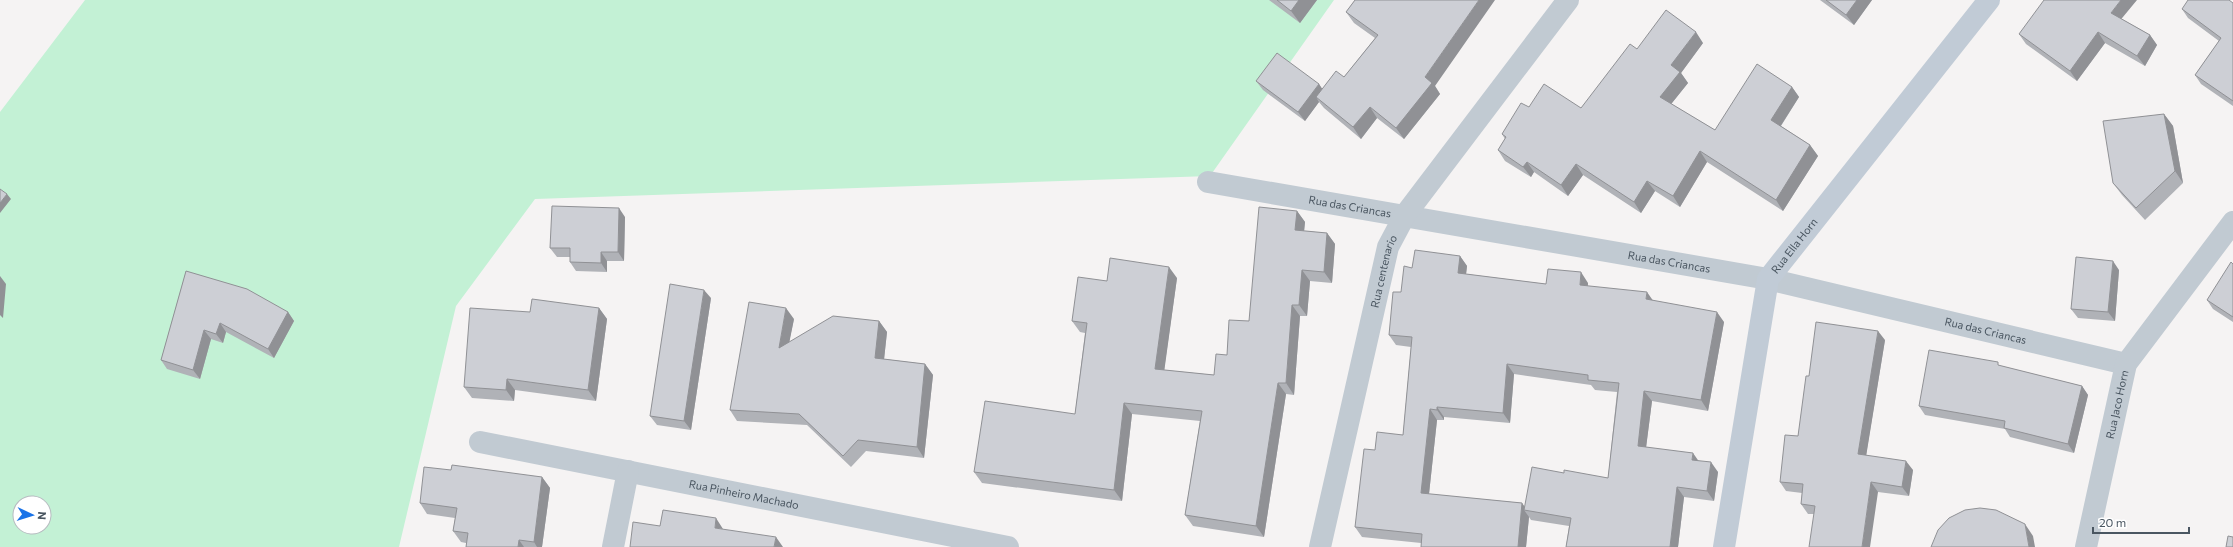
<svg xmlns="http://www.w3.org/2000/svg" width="2233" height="547" font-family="Commissioner,sans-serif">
<rect width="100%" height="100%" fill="#f5f3f3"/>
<path fill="#c3f1d5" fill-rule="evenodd" d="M85,0H1334L1210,176L535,199L456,306L399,547H0V112ZM20,503H44V527H20Z"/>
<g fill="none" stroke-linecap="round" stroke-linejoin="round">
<g stroke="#c1cad2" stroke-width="22">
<path id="s1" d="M1208,182L1768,279L2126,364"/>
<path id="s2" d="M480,442L1008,547"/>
<path d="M613,547L628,471"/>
<path id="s3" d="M1320,547L1388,247L1405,215L1568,0"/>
<path id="s4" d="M2086,547L2126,364L2233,222"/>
</g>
<path stroke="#c1cbd6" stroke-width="22" id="s5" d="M1724,547L1768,279L1989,0"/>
</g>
<path fill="#b0b2b7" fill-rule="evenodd" d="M1269,0H1317L1300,23Z
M1355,0L1435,86L1440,94L1404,139L1377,118L1361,139L1324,108L1319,102L1305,121L1263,90L1256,81L1319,84L1322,89L1344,77L1375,38L1354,23L1346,12Z
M1820,0H1872L1854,25Z
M2233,3V106L2201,84L2195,75L2219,41L2188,18L2182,9Z
M2122,19L2150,35L2157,45L2145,66L2105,43L2077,81L2026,44L2019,34Z
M1703,43L1681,73L1688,83L1671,104L1715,130L1792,87L1799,97L1781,126L1810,145L1818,156L1783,211L1707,162L1680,207L1655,191L1641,213L1583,175L1568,196L1534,172L1531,177L1505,161L1498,150L1505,139L1502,134L1529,107L1581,108L1637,49Z
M2164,114L2173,126L2183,183L2145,220L2122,195L2113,183Z
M1297,211L1305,222L1304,231L1327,233L1335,244L1332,283L1310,281L1307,316H1300L1294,395L1286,394L1264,537L1193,526L1185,515L1200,421L1132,414L1122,501L982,483L974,472L1075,414L1085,333L1080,332L1072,321L1107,281L1177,278L1164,370L1214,375L1249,321Z
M625,217L624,261H607V272L576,271L570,262V257H557L550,248Z
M1460,256L1467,266L1466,274L1546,284L1588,283V286L1652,300L1724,322L1708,411L1652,401L1646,447L1699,461L1718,472L1714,501L1684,497L1678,547H1566L1569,526L1531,520L1529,517L1526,547L1421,543L1362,537L1355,527L1375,450L1403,435L1411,347L1396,345L1389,335L1401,292L1412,268ZM1514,374L1591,385L1595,390L1617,392L1608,478L1564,473L1524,507L1522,503L1429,494L1437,420H1444V417L1510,423Z
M2233,264V322L2213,309L2207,300Z
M2119,270L2115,321L2078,318L2071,309Z
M186,271L288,312L294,321L274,358L226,332L223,343L211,339L200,379L167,369L161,360Z
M711,298L691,430L657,425L650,416Z
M599,308L607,319L596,401L515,390L514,401L472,398L464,387L530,312Z
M794,319L789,342L879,321L887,332L884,359L925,364L933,375L924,458L866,451L851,467L807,425L737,421L730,410Z
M1885,340L1866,455L1913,470L1909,496L1878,492L1814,514H1808L1801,504L1802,493L1786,491L1780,482L1798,436L1809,376Z
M2001,366L2082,386L2088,395L2074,453L2010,437L2005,429L1925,415L1919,406Z
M451,470L542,477L550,488L542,547H466V543L461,542L453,531L455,518L427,514L420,503Z"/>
<path fill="#909195" d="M1299,0H1317L1300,23L1291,11Z
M1479,0H1495L1435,86L1440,94L1404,139L1396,128L1425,77Z
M1857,0H1872L1854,25L1846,15Z
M2121,0H2137L2118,23L2111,13Z
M1696,32L1703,43L1681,73L1688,83L1668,108L1660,97L1671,65Z
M2098,32L2105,43L2077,81L2070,71Z
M2150,35L2157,45L2145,66L2137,56Z
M1319,84L1325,93L1316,97L1319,102L1305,121L1298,112Z
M1792,87L1799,97L1778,130L1771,120Z
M1370,107L1377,118L1361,139L1353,127Z
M2164,114L2173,126L2183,183L2175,171Z
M1810,145L1818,156L1783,211L1776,200Z
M1700,151L1707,162L1680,207L1673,196Z
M1527,162L1534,172L1531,177L1523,167Z
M1576,164L1583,175L1568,196L1561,185Z
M1647,181L1655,191L1641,213L1634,202Z
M7,194L11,199L0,213V203Z
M619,208L625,217L624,261L618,252Z
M1297,211L1305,222L1303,242L1295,230Z
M1327,233L1335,244L1332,283L1324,272Z
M601,252L607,261V272L601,263Z
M1460,256L1467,266L1465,283L1458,273Z
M2113,261L2119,270L2115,321L2108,312Z
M1169,267L1177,278L1163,380L1155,369Z
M1302,270L1310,281L1307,316L1299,305Z
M1581,272L1588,283L1587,295L1580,285Z
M0,276L6,284L3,318L0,315Z
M704,290L711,298L691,430L684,421Z
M1647,292L1654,302L1646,299Z
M1292,305L1300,316L1294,395L1286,383Z
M599,308L607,319L596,401L588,390Z
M786,308L794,319L786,359L779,348Z
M288,312L294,321L274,358L268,349Z
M1717,312L1724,322L1708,411L1701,400Z
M879,321L887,332L883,369L875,358Z
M220,323L226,332L223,343L216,334Z
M204,330L211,339L200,379L193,370Z
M1878,331L1885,340L1865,463L1858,454Z
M925,364L933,375L924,458L917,447Z
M1507,364L1514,374L1510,423L1503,413Z
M507,379L515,390L514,401L506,390Z
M1278,383L1286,394L1264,537L1256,526Z
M2082,386L2088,395L2074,453L2068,444Z
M1644,391L1652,401L1645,456L1638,446Z
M1124,403L1132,414L1122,501L1114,490Z
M1437,407L1444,417V420L1437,410Z
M1430,409L1437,420L1428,503L1421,493Z
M1693,453L1700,463L1692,460Z
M1906,461L1913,470L1909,496L1902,487Z
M1711,462L1718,472L1714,501L1707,491Z
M542,477L550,488L542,547H537L534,542Z
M1871,482L1878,492L1870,547H1862Z
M1677,487L1684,497L1678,547H1670Z
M1522,503L1527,510H1524L1529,517L1526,547H1518Z
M716,518L723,529L715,528Z
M2025,524L2033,536L2035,547H2029Z
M776,537L783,547H774Z
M519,540L524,547H518Z"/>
<path fill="#cdcfd5" stroke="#909195" d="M1277,0H1299L1291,11Z
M1355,0H1479L1425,77L1432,83L1396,128L1370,107L1353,127L1316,97L1336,71L1344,77L1378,35L1346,12Z
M1826,0H1857L1846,15Z
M2044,0H2121L2111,13L2150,35L2137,56L2098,32L2070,71L2019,34Z
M2188,0H2229L2233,3V101L2195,75L2221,38L2182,9Z
M1666,10L1696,32L1671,65L1680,72L1660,97L1715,130L1757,64L1792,87L1771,120L1810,145L1776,200L1700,151L1673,196L1647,181L1634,202L1576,164L1561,185L1527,162L1523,167L1498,150L1506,137L1502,134L1521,103L1529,107L1544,84L1581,108L1630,44L1637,49Z
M1277,53L1319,84L1298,112L1256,81Z
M2164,114L2175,171L2136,208L2113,183L2103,121Z
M0,189L7,194L0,203Z
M552,206L619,208L618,252H601V263L570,262V248H550Z
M1259,207L1297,211L1295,230L1327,233L1324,272L1302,270L1299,305H1292L1286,383H1278L1256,526L1185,515L1202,411L1124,403L1114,490L974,472L985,401L1075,414L1087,323L1072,321L1078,277L1107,281L1110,258L1169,267L1155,369L1214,375L1216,354L1227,355L1229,320L1249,321Z
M1415,250L1460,256L1458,273L1546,284L1548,269L1581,272L1580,285L1647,292L1646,299L1717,312L1701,400L1644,391L1638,446L1693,453L1692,460L1711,462L1707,491L1677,487L1670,547H1566L1571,518L1524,510L1532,467L1564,473V470L1608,478L1619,383L1588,380V375L1507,364L1503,413L1437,407V410L1430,409L1421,493L1522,503L1518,547H1421L1422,534L1355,527L1364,449L1375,450L1377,432L1403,435L1412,337L1389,335L1393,292H1401L1404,266L1412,268Z
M2076,257L2113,261L2108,312L2071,309Z
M2231,262L2233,264V317L2207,300Z
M186,271L247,289L288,312L268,349L220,323L216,334L204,330L193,370L161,360Z
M670,284L704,290L684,421L650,416Z
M532,299L599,308L588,390L507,379L506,390L464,387L470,308L530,312Z
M749,302L786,308L779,348L833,316L879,321L875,358L925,364L917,447L858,440L843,456L799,414L730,410Z
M1816,322L1878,331L1858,454L1906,461L1902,487L1871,482L1862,547H1809L1815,506L1801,504L1803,484L1780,482L1785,435L1798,436L1806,376H1809Z
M1929,350L1998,362V365L2082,386L2068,444L2004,428L2005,421L1919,406Z
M452,465L542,477L534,542L519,540L518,547H466L468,533L453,531L457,508L420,503L424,467L451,470Z
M1980,508L1996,510L2025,524L2029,547H1931L1938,530L1949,518L1965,510Z
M663,510L716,518L715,528L776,537L774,547H630L633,522L660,526Z
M2228,536L2233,537V547H2226Z"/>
<g text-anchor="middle" stroke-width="3.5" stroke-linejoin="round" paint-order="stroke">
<g font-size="11" fill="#4a5661" stroke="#fff">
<text dy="4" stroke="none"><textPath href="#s1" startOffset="144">Rua das Criancas</textPath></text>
<text dy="4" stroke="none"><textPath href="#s5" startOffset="314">Rua Ella Horn</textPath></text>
<text dy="4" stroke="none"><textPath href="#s1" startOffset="468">Rua das Criancas</textPath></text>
<text dy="4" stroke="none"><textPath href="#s3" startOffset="283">Rua centenario</textPath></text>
<text dy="4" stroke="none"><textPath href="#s1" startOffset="792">Rua das Criancas</textPath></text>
<text dy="4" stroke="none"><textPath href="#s4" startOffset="146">Rua Jaco Horn</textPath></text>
<text dy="4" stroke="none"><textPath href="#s2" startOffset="269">Rua Pinheiro Machado</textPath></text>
</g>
</g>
<g transform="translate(32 515) rotate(94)"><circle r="19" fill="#ffffff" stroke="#b7bbc0"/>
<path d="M0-3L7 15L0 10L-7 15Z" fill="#1a73e8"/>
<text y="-6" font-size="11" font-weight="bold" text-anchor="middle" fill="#4a5661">N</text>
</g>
<path d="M2093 527v6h96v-6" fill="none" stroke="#4a5661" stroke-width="2"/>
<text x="2099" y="527" font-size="12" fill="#4a5661" stroke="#ffffff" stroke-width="3" paint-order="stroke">20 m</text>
</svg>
